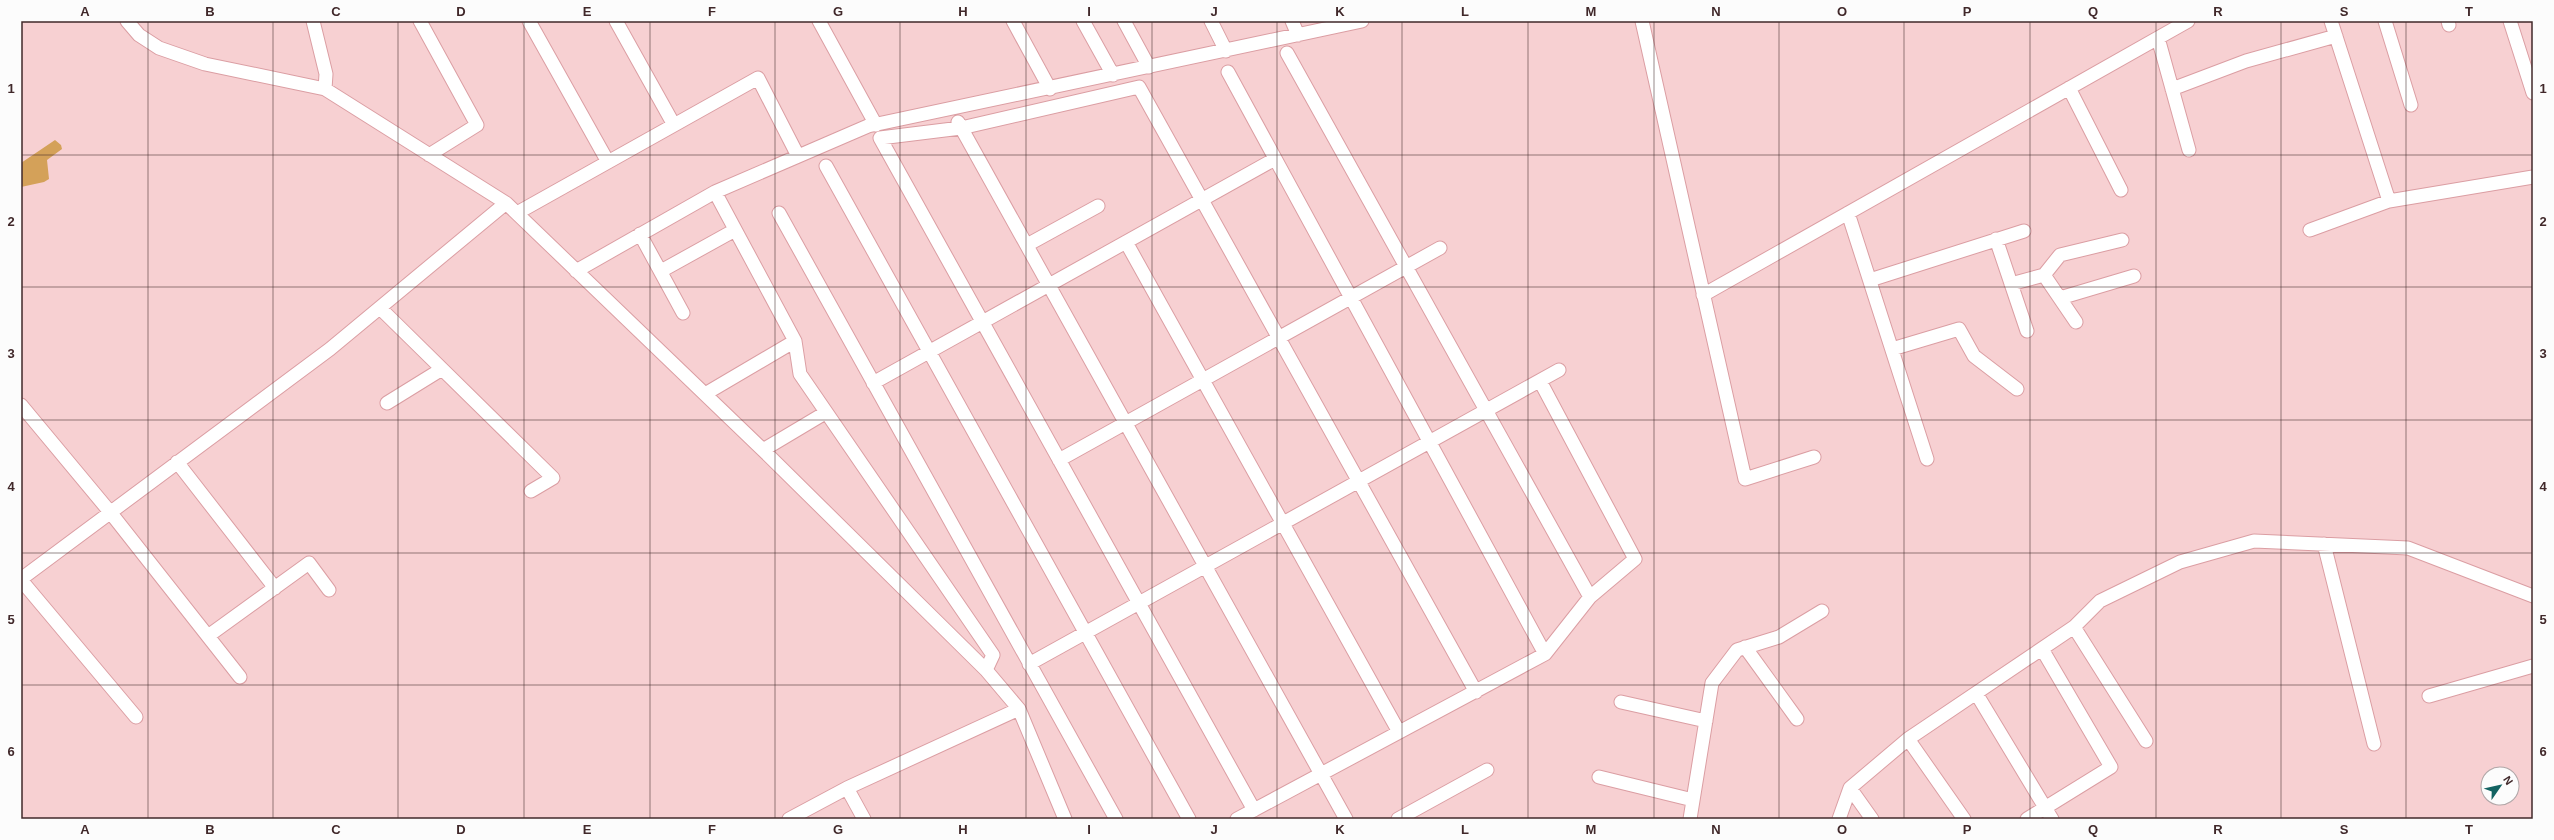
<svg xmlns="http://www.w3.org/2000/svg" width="2554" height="840" font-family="Helvetica,sans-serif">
<rect width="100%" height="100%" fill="#f7d0d2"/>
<path fill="#d4a159" d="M55,140L61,145L62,149L47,160L49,179L44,182L21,187V163Z"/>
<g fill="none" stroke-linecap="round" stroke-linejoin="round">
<g stroke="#db9ea3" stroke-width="15">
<path id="street" d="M127,21L139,35L159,48L205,64L325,89L506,203L763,450L986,670L1019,709L1065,819
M313,21L326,74L325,89
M420,21L477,125L429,155
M529,21L608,162
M616,21L674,125
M819,21L876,125
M1013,21L1050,89
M1083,21L1113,75
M1124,21L1149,67
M1211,21L1226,51
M1292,21L1298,35
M1642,21L1745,479L1814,457
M2331,21L2389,201
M2385,21L2411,105
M2448,21L2449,25
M2510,21L2533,93
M2158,38L2189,150
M1287,53L1590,597
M1228,72L1545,654
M2069,88L2121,190
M2172,89L2246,61L2336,36
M958,122L1346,819
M826,166L1189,819
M715,192L795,341L800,374L993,655L986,670
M517,213L758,78L798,156
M779,213L1116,819
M1848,213L1927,459
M2310,230L2389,201L2533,177
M640,234L683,313
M1996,239L2027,331
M1126,242L1399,732
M1027,245L1098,206
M576,271L715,192L868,126L1362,21
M661,271L735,230
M2044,275L2076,322
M1870,280L2024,231
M2011,284L2044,275L2060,255L2122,240
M1703,295L2188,21
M2060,298L2134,276
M380,308L553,478L531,491
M1892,349L1959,329L1974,356L2017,389
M873,383L1275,159
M705,394L795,341
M387,403L442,369
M21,405L110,512L240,677
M763,450L825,413
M1059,460L1440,248
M177,462L275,588
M2324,544L2374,744
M21,579L330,349L506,203
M21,580L136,717
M2074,627L2146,741
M208,636L309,563L329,590
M1745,647L1797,719
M1029,664L1559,370
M1976,693L2052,819
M2429,696L2533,666
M1621,702L1706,721
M1908,739L1964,819
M1599,777L1693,800
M847,788L864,819
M1850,788L1872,819
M1254,810L880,138L961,128L1139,87L1476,692
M789,819L847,788L1019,709
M1237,819L1545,654L1590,597L1635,559L1540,381
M1398,819L1487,770
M1690,819L1712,683L1737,650L1779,637L1822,611
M1839,819L1850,788L1908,739L2074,627L2100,601L2180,562L2254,541L2408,548L2533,596
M2027,819L2111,767L2042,649"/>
</g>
<use href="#street" stroke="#fff" stroke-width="13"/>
</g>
<path fill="none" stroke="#40282a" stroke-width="1" stroke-opacity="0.55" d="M148,21V819M273,21V819M398,21V819M524,21V819M650,21V819M775,21V819M900,21V819M1026,21V819M1152,21V819M1277,21V819M1402,21V819M1528,21V819M1654,21V819M1779,21V819M1904,21V819M2030,21V819M2156,21V819M2281,21V819M2406,21V819M21,155H2533M21,287H2533M21,420H2533M21,553H2533M21,685H2533"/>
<rect width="2554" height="840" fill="none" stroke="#fcfcfc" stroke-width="44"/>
<g transform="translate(2500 786) rotate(56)"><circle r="19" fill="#fcfcfc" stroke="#b1a7a8"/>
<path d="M0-3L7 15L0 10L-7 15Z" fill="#136362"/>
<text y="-6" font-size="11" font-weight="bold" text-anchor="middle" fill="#40282a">N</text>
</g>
<rect x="22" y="22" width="2510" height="796" fill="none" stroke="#40282a" stroke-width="1.5"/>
<g font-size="13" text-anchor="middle" font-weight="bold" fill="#40282a">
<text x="85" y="16">A</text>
<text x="210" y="16">B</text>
<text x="336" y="16">C</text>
<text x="461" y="16">D</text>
<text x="587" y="16">E</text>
<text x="712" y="16">F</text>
<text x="838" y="16">G</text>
<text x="963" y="16">H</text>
<text x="1089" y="16">I</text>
<text x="1214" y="16">J</text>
<text x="1340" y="16">K</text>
<text x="1465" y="16">L</text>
<text x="1591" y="16">M</text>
<text x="1716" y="16">N</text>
<text x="1842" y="16">O</text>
<text x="1967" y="16">P</text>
<text x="2093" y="16">Q</text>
<text x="2218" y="16">R</text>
<text x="2344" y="16">S</text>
<text x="2469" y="16">T</text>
<text x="11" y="93">1</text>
<text x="2543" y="93">1</text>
<text x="11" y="226">2</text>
<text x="2543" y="226">2</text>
<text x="11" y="358">3</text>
<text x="2543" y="358">3</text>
<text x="11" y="491">4</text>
<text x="2543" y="491">4</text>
<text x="11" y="624">5</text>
<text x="2543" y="624">5</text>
<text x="11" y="756">6</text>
<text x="2543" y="756">6</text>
<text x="85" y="834">A</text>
<text x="210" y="834">B</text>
<text x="336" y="834">C</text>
<text x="461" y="834">D</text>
<text x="587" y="834">E</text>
<text x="712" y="834">F</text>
<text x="838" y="834">G</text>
<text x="963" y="834">H</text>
<text x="1089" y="834">I</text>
<text x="1214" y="834">J</text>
<text x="1340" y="834">K</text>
<text x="1465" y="834">L</text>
<text x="1591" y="834">M</text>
<text x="1716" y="834">N</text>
<text x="1842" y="834">O</text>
<text x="1967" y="834">P</text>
<text x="2093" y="834">Q</text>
<text x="2218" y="834">R</text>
<text x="2344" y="834">S</text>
<text x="2469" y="834">T</text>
</g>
</svg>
